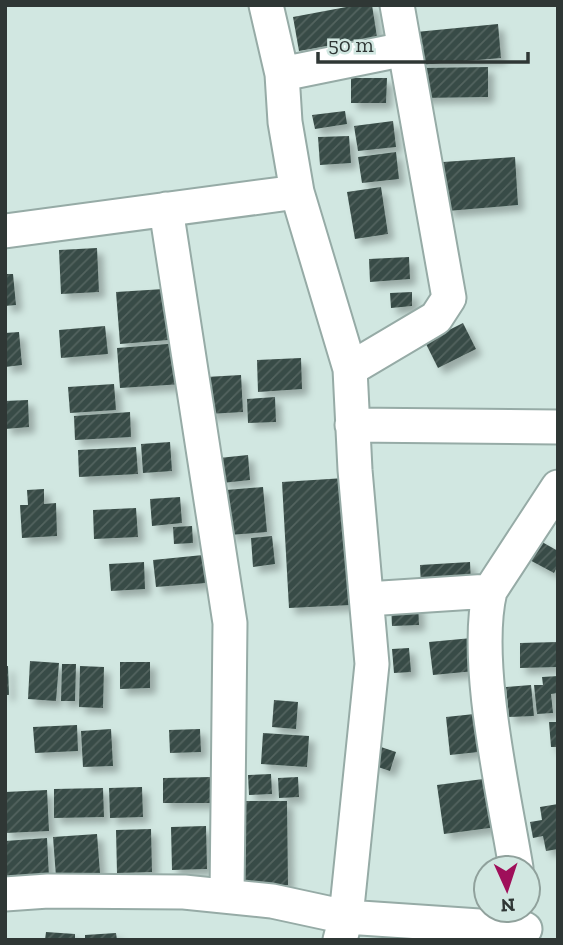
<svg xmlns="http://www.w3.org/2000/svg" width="563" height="945" font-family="'Zilla Slab',serif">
<defs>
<pattern id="building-hatch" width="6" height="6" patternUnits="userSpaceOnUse" patternTransform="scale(1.75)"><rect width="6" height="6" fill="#384b46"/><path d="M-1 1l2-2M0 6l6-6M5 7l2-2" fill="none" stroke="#53635f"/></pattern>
<filter id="shadow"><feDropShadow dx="6" dy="6" stdDeviation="3.5" flood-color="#0004"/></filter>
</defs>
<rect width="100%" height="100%" fill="#d1e7e1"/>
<path fill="url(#building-hatch)" filter="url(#shadow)" d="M357,5H372L377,37L299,51L293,17Z
M498,24L501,58L419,65L416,32Z
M488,67V97L420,98V68Z
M351,78H387L386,103H351Z
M345,111L347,124L315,129L312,115Z
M393,121L396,147L358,151L354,126Z
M349,136L351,163L320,165L318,137Z
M396,152L399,179L362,183L358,157Z
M515,157L518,205L447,211L443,162Z
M381,187L388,234L355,239L347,192Z
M97,248L99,292L61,294L59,250Z
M409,257L410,279L370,282L369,259Z
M5,274H13L16,305L5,306Z
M164,289L168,340L120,344L116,292Z
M412,292V306L391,308L390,293Z
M463,323L476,349L438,368L425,342Z
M105,326L108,354L61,358L59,330Z
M19,332L22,365L5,367V333Z
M180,343L183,384L120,388L117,348Z
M301,358L302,389L258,392L257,360Z
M241,375L243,412L208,414L206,377Z
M114,384L116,410L70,413L68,387Z
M275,397L276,422L248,423L247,399Z
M28,400L29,427L5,429V401Z
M130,412L131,437L75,440L74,416Z
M170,442L172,471L143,473L141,444Z
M136,447L138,474L79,477L78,450Z
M248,455L250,480L222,483L219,458Z
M345,478L351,605L289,608L282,482Z
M263,487L267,532L229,535L226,490Z
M44,489V504L56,503L57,536L22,538L20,505H28L27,490Z
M180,497L182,523L152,526L150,499Z
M136,508L138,537L94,539L93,510Z
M192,526L193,543L174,544L173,527Z
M272,536L275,564L253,567L251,538Z
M535,538L558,551V565L554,573L524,557Z
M203,555L206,583L156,587L153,560Z
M144,562L145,589L111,591L109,564Z
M470,562L471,583L421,586L420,565Z
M418,603L419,625L392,626L391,604Z
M472,638L475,671L433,675L429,642Z
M558,642V667L520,668V643Z
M409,648L411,672L394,673L392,649Z
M30,661L59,663L56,701L28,699Z
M120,662H150V688L120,689Z
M62,664H76L75,701H61Z
M5,666H8L9,695H5Z
M80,666L104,667L103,708L79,707Z
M558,676V693L551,694L553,713L537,714L534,685H543L542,677Z
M531,685L534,716L509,717L506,687Z
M274,700L298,702L296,729L272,727Z
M484,713L488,751L450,755L446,717Z
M549,722H558V747H551Z
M77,725L78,751L35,753L33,727Z
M111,729L113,766L83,767L81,731Z
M200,729L201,752L170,753L169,730Z
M263,733L309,736L307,767L261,764Z
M378,746L396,752L390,771L372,765Z
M271,774L272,794L249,795L248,775Z
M212,777L213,803H163V778Z
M298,777L299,797L279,798L278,778Z
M491,778L497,827L444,834L437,785Z
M142,787L143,817L110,818L109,788Z
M103,788L104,817L54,818V789Z
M47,790L49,831L5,833V792Z
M237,801H287L288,885L239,886Z
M558,804V849L546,851L543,836L533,838L530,822L542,820L540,807Z
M206,826L207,869L172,870L171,827Z
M151,829L152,872L117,873L116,830Z
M97,834L100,873L56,877L53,837Z
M47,838L49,877L5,880V841Z
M46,932L75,934V940H45Z
M116,933L117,940H85V935Z"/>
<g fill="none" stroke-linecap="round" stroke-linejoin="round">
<g stroke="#96aba6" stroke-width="37">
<path id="minor" d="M266,5L282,74L285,122L297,192L350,369
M282,74L405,49
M166,209L230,623L227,896
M5,231L297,192
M352,425L558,427
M367,599L490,591
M516,868C504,794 473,661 490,591L558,487
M5,894L48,891L184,892L272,901L346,917L525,929
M340,940L346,917L372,664L355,470L350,369L436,318L449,298L397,5"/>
</g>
<use href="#minor" stroke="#fff" stroke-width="33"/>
</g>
<rect width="563" height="945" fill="none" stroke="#2f3735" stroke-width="14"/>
<g transform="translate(507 889) rotate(177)"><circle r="33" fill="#d1e7e1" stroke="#90a19c" stroke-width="2"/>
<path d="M0-5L12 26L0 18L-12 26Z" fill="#9f0f5a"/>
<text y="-10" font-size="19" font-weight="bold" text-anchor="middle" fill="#2f3735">N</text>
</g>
<path d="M318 52v10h210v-10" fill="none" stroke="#2f3735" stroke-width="3.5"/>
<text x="328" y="52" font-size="21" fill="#2f3735" stroke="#d1e7e1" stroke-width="5" paint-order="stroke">50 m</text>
</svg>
